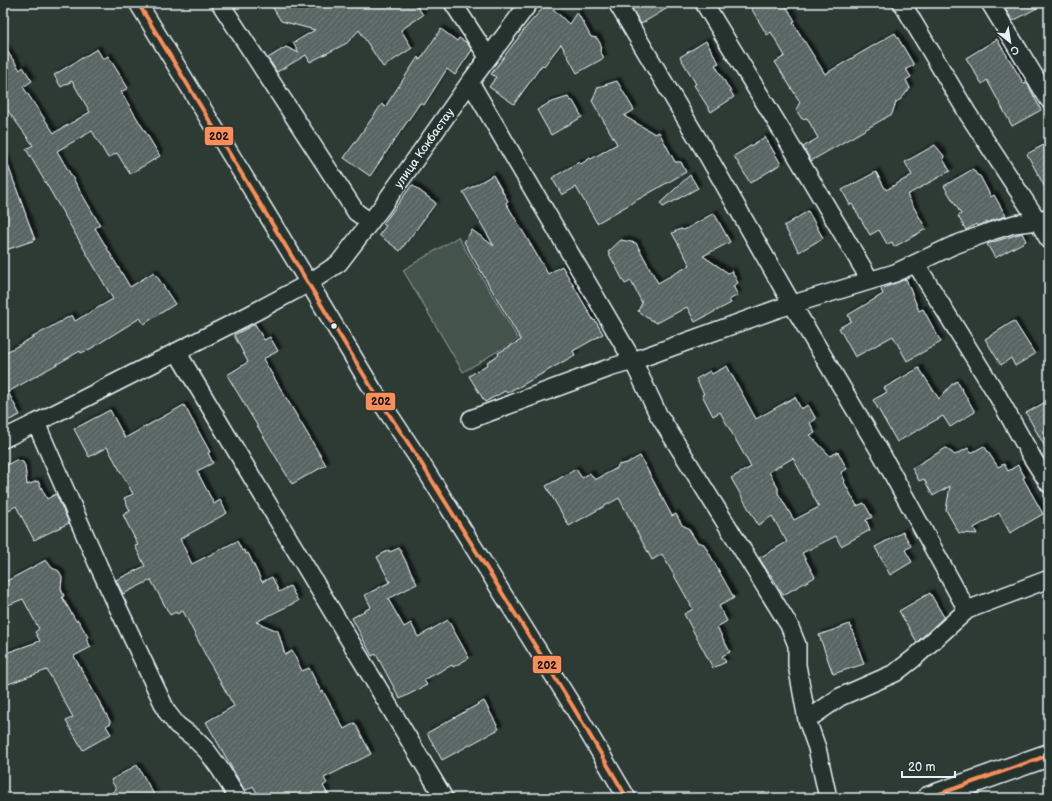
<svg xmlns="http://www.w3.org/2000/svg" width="1052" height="801" font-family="'Balsamiq Sans',sans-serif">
<defs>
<pattern id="building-hatch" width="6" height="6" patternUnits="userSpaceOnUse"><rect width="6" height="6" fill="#596563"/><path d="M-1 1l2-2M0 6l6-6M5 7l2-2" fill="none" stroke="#717c7a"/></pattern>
<filter id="shadow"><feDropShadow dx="3.5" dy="-3.5" stdDeviation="1" flood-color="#0009"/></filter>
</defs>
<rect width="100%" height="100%" fill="#2e3b35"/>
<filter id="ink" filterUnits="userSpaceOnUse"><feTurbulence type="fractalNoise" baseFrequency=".025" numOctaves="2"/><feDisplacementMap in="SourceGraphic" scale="8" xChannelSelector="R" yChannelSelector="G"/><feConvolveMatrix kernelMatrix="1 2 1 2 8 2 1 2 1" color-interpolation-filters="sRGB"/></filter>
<g filter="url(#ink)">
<path fill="#45524e" stroke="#96a2a3" d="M458,237L518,339L463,372L403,270Z"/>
<path fill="url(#building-hatch)" stroke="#e8f1f8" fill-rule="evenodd" filter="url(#shadow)" d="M270,3H415L423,15L401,30L412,48L383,67L359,30L347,43L310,62L306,55L277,72L268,58L286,47L299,53L293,43L315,30L281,21Z
M629,3H676L641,24Z
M748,3H784L795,21L793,23L825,74L895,33L914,65L906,69L911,77L906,80L910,88L901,99L896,102L892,114L811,161L803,147L818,138L807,118L802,119L796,110L800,102L775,62L785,56L771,32L767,35Z
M1013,3H1046L1013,21L1004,7Z
M550,6L569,24L577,12L591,37L597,38L601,45L600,51L604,58L577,73L561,44L544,66L542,65L514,104L489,87L496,77L491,74L527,26L544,7Z
M441,29L457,41L459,38L467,43L472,50L455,75L447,69L424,105L420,103L370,176L344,158L382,104L385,107L418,57L420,60Z
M997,39L1024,84L1027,83L1041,110L1012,126L987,80L982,84L966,58Z
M706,41L719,63L715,65L734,97L711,112L694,85L696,84L680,57Z
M3,45L20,70L23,67L32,81L23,87L54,133L90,112L72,81L61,87L54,75L97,49L103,59L108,56L128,88L121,92L160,156L130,174L117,153L108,158L92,131L57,151L100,225L95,228L130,287L154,272L175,304L144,324L140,318L90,349L81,353L80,351L8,392L20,415L3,423V354L72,315L75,321L113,299L26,149L33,145L3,104Z
M617,81L634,110L624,116L655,134L659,132L675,162H681L686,172L597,223L576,187L562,195L552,178L579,162L581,164L590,158L591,159L617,144L592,101L598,87Z
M568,97L570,100L573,101L582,117L551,135L537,110L549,103Z
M765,137L781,164L750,183L734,156Z
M1049,142V195L1027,154Z
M935,145L944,156L943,159L950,171L907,195L926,229L894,247L892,242L887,244L879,230L870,235L852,204L850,205L842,190L876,172L886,190L912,175L905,162Z
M3,157H5L35,240L3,251Z
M973,169L977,175L980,176L991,197L994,195L1006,216L977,226L976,224L966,230L958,216L961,214L944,186Z
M493,175L508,201L506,203L548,274L562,266L594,321L595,320L603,334L573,351L575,355L517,388V387L507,393L505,391L485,402L469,376L488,364L487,362L499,355L498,353L521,340L464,242L472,230L494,246L463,192Z
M690,175L698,188L663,207L660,203Z
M412,185L436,203L400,251L379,235L386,226L383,224Z
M808,211L823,238L799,252L784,226Z
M714,213L730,242L703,256L728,273L732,271L738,283L733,286L738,295L729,300L731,303L695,322L687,307L657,323L644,316L638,311L642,303L631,281L625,284L608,252L621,240L636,243L658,283L690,265L672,233L681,229L684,230Z
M1022,233L1026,241L995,258L987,244Z
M906,279L919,311L923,309L941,342L907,361L893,336L855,357L839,328L851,321L848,315L883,294L881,289Z
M1014,321L1035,354L1015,366L1011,358L1001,365L985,339Z
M255,324L264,340L270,337L278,351L263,359L326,465L292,484L227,375L248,362L234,335Z
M727,366L756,419L795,397L801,409L808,405L816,419L810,423L815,433L810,435L830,456L838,452L847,469L841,472L845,481L844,482L857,506L864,503L872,517L866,520L870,530L841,546L836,536L802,553L815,577L783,595L771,575H770L759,558L787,542L772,516L758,525L731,478L751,467L720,412L713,416L702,395L704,394L696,379L710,371L712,374ZM793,458L819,507L794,520L778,493V488L769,472Z
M919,368L939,399L951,385L957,381L975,412L950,427L943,416L897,442L873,400L887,392L884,388Z
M1049,400V454L1026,413Z
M184,405L210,452L208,453L213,463L197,471L214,504L220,500L227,513L180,539L192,564L237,541L242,551L244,550L246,554L248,553L262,582L272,577L279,592L290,586L298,601L256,622L278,631L285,655L292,651L302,671L309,668L321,692L323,691L344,729L355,723L371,754L324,778L327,783L323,786L330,798H260L253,786L245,791L206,722L234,706L207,658L183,611L177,614L176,612L170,615L151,580L123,594L116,580L145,566L135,546L138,545L123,515L130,511L124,498L133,494L107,447L89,457L74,429L110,410L125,438Z
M984,446L998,467L1004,464L1008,471L1018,465L1025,477L1023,478L1043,514L1010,533L999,513L974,528L977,534L959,533L946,510L950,486L933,496L924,479L919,481L912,468L946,448L955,455L968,448L971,453Z
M640,456L672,516L676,514L682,525L688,528L697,542L704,544L734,598L719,606L727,621L717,627L730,652L722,656L726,662L713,668L684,614L693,609L662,554L652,560L619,498L569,526L546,486L576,469L582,478L590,473L595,480L617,468L618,465L627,463Z
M16,460L23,462L25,466L27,485L38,481L47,499L56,494L69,523L34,540L16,506L3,513V467Z
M903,532L911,546L905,550L912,562L890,575L875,547Z
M399,548L417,584L388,599L404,627L411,623L418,637L448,620L469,658L453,667L452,665L424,680L427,685L400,699L376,654L372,656L352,618L371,607L365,595L390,582L377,557L389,550L390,552Z
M46,560L52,568L59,571L62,577L61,589L64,596L62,597L76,621L78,620L88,637L86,639L91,647L74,656L111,723L106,726L111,734L83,750L66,721L73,717L47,670L8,684L3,670V654L40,641L35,632L39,629L23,599L3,607V583Z
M930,593L944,617L917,642L899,611Z
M850,624L864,664L833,674L819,635Z
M484,701L499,729L442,760L427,733Z
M137,765L156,798H105L116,789L111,780Z"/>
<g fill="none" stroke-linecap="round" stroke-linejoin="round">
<g stroke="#e8f1f8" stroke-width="20">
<path id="minor" d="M138,3L309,283L373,390L418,458L572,705L627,798
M220,3L356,212L370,222
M453,3L488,57
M617,3L709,158L792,304L882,455L967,610
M704,3L782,131L870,280
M902,3L968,114L1038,221L1049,240
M990,3L1049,100
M470,82L633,361L658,414L789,625L797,645V665L807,720L817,748L828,798
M916,264L996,393L1033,459L1049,484
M177,352L444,798
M471,419L609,368L633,361L777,309L895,273L952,246L992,231L1014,224L1038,221L1049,217
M3,439L36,423
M807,720L840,697L895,673L913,659L967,610L1049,579
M238,798L220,769L207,751L193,737L177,725L167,712L99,567L36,423L251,314L309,283L339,263L381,208L470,82L529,3"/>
</g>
<g stroke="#e8f1f8" stroke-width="25">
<path id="highway" d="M928,798L1049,755"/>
</g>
<use href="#minor" stroke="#26332d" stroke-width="17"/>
<use href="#highway" stroke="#26332d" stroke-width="22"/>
<g stroke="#26332d" stroke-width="7">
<path id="bus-1" d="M138,3L373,390L418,458L572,705L627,798
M928,798L1049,755"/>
</g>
<use href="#bus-1" stroke="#fa8e5a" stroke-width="4"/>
</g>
</g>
<circle fill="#e8f1f8" stroke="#26332d" stroke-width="1.5" cx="334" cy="326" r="3.5"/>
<g text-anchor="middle" stroke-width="3.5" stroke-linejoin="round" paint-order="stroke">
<g font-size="12" fill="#e8f1f8" stroke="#26332d">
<text transform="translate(424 148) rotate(-55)" y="4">улица Кокбастау</text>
</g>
</g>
<g stroke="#26332d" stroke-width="1.5">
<rect x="204" y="126" width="30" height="20" rx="4" fill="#fa8e5a"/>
<rect x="365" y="392" width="31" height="19" rx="4" fill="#fa8e5a"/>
<rect x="532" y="655" width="30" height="19" rx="4" fill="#fa8e5a"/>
</g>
<g font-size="11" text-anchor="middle" font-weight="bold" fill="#111">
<text x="219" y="140">202</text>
<text x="381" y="405">202</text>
<text x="547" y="669">202</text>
</g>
<rect width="1052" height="801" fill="none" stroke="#26332d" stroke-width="16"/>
<rect x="8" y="8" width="1036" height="785" fill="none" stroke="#e8f1f8" stroke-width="1.5" filter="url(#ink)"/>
<g transform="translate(1010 42) rotate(150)" stroke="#26332d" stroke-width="3" paint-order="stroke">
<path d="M0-3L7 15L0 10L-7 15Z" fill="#e8f1f8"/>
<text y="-6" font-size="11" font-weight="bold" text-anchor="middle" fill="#e8f1f8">С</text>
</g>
<path d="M902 771v6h53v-6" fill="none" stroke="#e8f1f8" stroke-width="2"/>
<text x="908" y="771" font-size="12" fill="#e8f1f8" stroke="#26332d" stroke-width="3" paint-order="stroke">20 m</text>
</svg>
